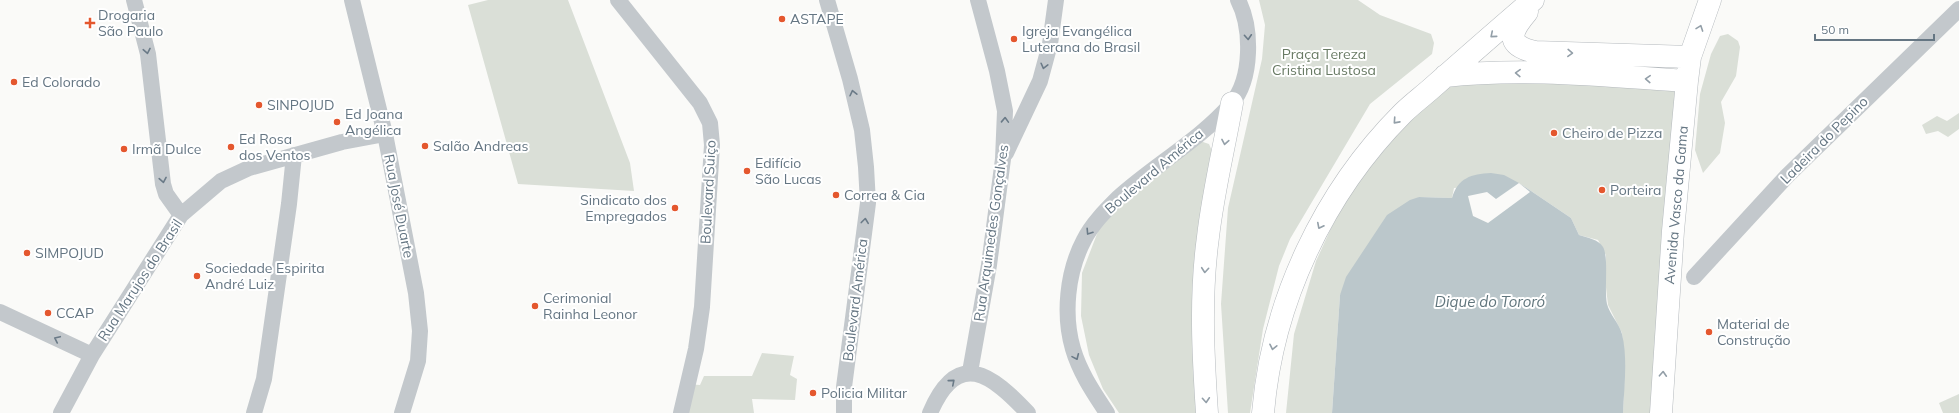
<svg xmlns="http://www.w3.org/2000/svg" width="1959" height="413" font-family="Mulish,sans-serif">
<rect width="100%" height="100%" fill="#fafaf8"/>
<path fill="#dadfd7" d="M488,0H568L630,163L634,191L518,184L468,5Z
M1259,0H1358L1380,15L1431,34L1434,43L1432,54L1370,104L1290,239L1279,266L1263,329L1250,413H1228L1221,304L1228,208L1262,59L1265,25Z
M1728,34L1738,41L1740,47L1736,76L1721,102L1725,123L1720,153L1703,173L1695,150L1700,94L1711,54L1720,36Z
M1470,64L1678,86L1654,413H1623L1625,364L1622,333L1608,305L1605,279L1606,255L1598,240L1579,235L1571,218L1519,183L1454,188L1452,198L1419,197L1340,295L1332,413H1286L1294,334L1316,261L1350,187L1395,129Z
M1959,113V129L1948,137L1938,131L1926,134L1922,125L1937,116L1947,121Z
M1200,141L1209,144L1212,151L1192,309L1197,413H1119L1103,389L1089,355L1081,316L1082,273L1100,226L1130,194Z
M762,353L794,356L790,375L797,379L795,400L752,399L754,413H684L687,384L700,385L704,376H752Z
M1959,394V413H1943L1939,403Z"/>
<path fill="#bbc7cb" d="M1491,173L1504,175L1519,183L1571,218L1579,235C1588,238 1598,239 1603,247C1609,257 1604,289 1607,304C1610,315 1619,323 1622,334C1628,359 1624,388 1623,413H1332L1340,295L1346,277L1387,215L1410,200L1419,197L1452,198C1458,178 1471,174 1491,173Z"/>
<path fill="#fafaf8" d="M1519,183L1530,192L1488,223L1473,216L1468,196L1487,192L1496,199Z"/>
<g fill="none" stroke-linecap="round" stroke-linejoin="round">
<g stroke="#b5babe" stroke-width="23">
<path id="primary" d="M1527,12C1511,31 1504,45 1535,52L1690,57
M1445,76C1525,67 1607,76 1687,81
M1207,413C1203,354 1200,296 1208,237C1213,193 1224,148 1232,103
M1263,413C1272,302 1324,192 1403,113C1412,104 1423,96 1433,87C1466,58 1499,29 1533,0
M1661,413L1673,231L1687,81L1690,57L1710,0"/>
</g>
<path stroke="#c3c8cc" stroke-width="16" d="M134,0L148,54L163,184L166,194L181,215
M352,0L385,134L416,293L420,331L418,361L402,413
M618,0L700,103L710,123L712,145L702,307L696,349L681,413
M827,0L850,79L862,130L866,167L868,203L844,387V413
M1006,153L1040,81L1050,44L1056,0
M1694,277L1787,176L1959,9
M0,312L92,355
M970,372L989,265L1003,159L1005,111L997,71L978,0
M61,413L92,355L181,215L221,181L249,168L342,142L385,134
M254,413L264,379L289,204L294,155
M930,413C958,347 992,375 1028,413
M1107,413C1094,393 1080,373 1073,349C1063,315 1067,272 1084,240C1092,224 1105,211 1118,198C1153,166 1200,140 1231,104C1253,79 1252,27 1238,0"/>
<use href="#primary" stroke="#fff" stroke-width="22"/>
</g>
<defs><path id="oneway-chevron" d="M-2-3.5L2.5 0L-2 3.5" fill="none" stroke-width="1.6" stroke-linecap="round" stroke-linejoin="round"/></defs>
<g stroke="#939fa8">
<use href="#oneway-chevron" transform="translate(1700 28) rotate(-70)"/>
<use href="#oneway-chevron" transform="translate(1493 35) rotate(140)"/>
<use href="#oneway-chevron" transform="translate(1570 53) rotate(2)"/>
<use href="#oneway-chevron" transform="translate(1518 73) rotate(-178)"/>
<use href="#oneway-chevron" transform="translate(1648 79) rotate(-177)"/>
<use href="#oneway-chevron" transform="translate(1396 121) rotate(132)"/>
<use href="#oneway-chevron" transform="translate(1225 142) rotate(100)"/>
<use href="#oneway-chevron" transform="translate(1320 226) rotate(117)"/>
<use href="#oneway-chevron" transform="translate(1205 270) rotate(95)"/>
<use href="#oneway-chevron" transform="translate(1273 347) rotate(102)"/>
<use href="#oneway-chevron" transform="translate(1663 374) rotate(-87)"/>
<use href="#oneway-chevron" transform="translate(1206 400) rotate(86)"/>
</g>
<g stroke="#6a7a87">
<use href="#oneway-chevron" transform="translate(1248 37) rotate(86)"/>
<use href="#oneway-chevron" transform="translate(147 51) rotate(79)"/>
<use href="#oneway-chevron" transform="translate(1044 66) rotate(104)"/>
<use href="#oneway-chevron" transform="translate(853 93) rotate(-103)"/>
<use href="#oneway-chevron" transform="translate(1005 120) rotate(-88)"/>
<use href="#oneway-chevron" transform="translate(163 180) rotate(80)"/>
<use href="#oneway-chevron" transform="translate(865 221) rotate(-83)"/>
<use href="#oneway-chevron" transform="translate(1089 232) rotate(123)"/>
<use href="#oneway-chevron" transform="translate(57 339) rotate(-155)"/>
<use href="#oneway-chevron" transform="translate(1076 357) rotate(66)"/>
<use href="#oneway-chevron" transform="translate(952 382) rotate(-41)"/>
</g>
<g fill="#e4572e" stroke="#fff" stroke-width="1.5">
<circle cx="782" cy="19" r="4"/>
<path d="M88 17h4v4h4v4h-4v4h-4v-4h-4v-4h4z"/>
<circle cx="1014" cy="39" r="4"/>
<circle cx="14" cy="82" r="4"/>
<circle cx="259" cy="105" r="4"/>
<circle cx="337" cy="122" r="4"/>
<circle cx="1554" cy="133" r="4"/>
<circle cx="425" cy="146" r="4"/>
<circle cx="231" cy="147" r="4"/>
<circle cx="124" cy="149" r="4"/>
<circle cx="747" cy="171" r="4"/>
<circle cx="1602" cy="190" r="4"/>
<circle cx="836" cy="195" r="4"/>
<circle cx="675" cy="208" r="4"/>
<circle cx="27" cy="253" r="4"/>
<circle cx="197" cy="276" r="4"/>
<circle cx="535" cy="306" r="4"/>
<circle cx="48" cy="313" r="4"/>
<circle cx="1709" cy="332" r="4"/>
<circle cx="813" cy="393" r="4"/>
</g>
<g text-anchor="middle" stroke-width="4" stroke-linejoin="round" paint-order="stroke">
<g font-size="14" fill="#657683" stroke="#fff" text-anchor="start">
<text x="98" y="20">Drogaria<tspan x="98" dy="16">São Paulo</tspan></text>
<text x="790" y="24">ASTAPE</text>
<text x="1022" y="36">Igreja Evangélica<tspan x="1022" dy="16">Luterana do Brasil</tspan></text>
<text x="22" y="87">Ed Colorado</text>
<text x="267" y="110">SINPOJUD</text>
<text x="345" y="119">Ed Joana<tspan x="345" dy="16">Angélica</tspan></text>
<text x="1562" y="138">Cheiro de Pizza</text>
<text x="239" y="144">Ed Rosa<tspan x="239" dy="16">dos Ventos</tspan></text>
<text x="433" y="151">Salão Andreas</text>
<text x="132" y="154">Irmã Dulce</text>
<text x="755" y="168">Edifício<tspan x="755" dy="16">São Lucas</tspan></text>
<text x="1610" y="195">Porteira</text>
<text x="844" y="200">Correa &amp; Cia</text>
<text x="667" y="205" text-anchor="end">Sindicato dos<tspan x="667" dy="16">Empregados</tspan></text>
<text x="35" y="258">SIMPOJUD</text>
<text x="205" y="273">Sociedade Espirita<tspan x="205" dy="16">André Luiz</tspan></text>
<text x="543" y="303">Cerimonial<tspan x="543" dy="16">Rainha Leonor</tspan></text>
<text x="56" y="318">CCAP</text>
<text x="1717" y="329">Material de<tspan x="1717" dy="16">Construção</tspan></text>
<text x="821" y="398">Policia Militar</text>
</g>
<g font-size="14" fill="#687a64" stroke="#fff">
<text x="1324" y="59">Praça Tereza<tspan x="1324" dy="16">Cristina Lustosa</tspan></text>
</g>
<g font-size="14" fill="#657683" stroke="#fff">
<text transform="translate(1824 140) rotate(-45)" y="5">Ladeira do Pepino</text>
<text transform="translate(1154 171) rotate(-40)" y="5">Boulevard América</text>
<text transform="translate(708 192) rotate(-87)" y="5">Boulevard Suiço</text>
<text transform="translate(1676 205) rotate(-85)" y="5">Avenida Vasco da Gama</text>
<text transform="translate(399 206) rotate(79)" y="5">Rua José Duarte</text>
<text transform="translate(991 233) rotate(-82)" y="5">Rua Arquimedes Gonçalves</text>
<text transform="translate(140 280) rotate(-57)" y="5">Rua Marujos do Brasil</text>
<text transform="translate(855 300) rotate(-83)" y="5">Boulevard América</text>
</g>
<g font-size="15" font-style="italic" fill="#60757c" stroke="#fff">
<text x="1490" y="307">Dique do Tororó</text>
</g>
</g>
<path d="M1815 34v6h119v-6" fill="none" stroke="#657683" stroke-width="2"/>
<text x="1821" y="34" font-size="12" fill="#657683" stroke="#ffffff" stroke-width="3" paint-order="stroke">50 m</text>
</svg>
